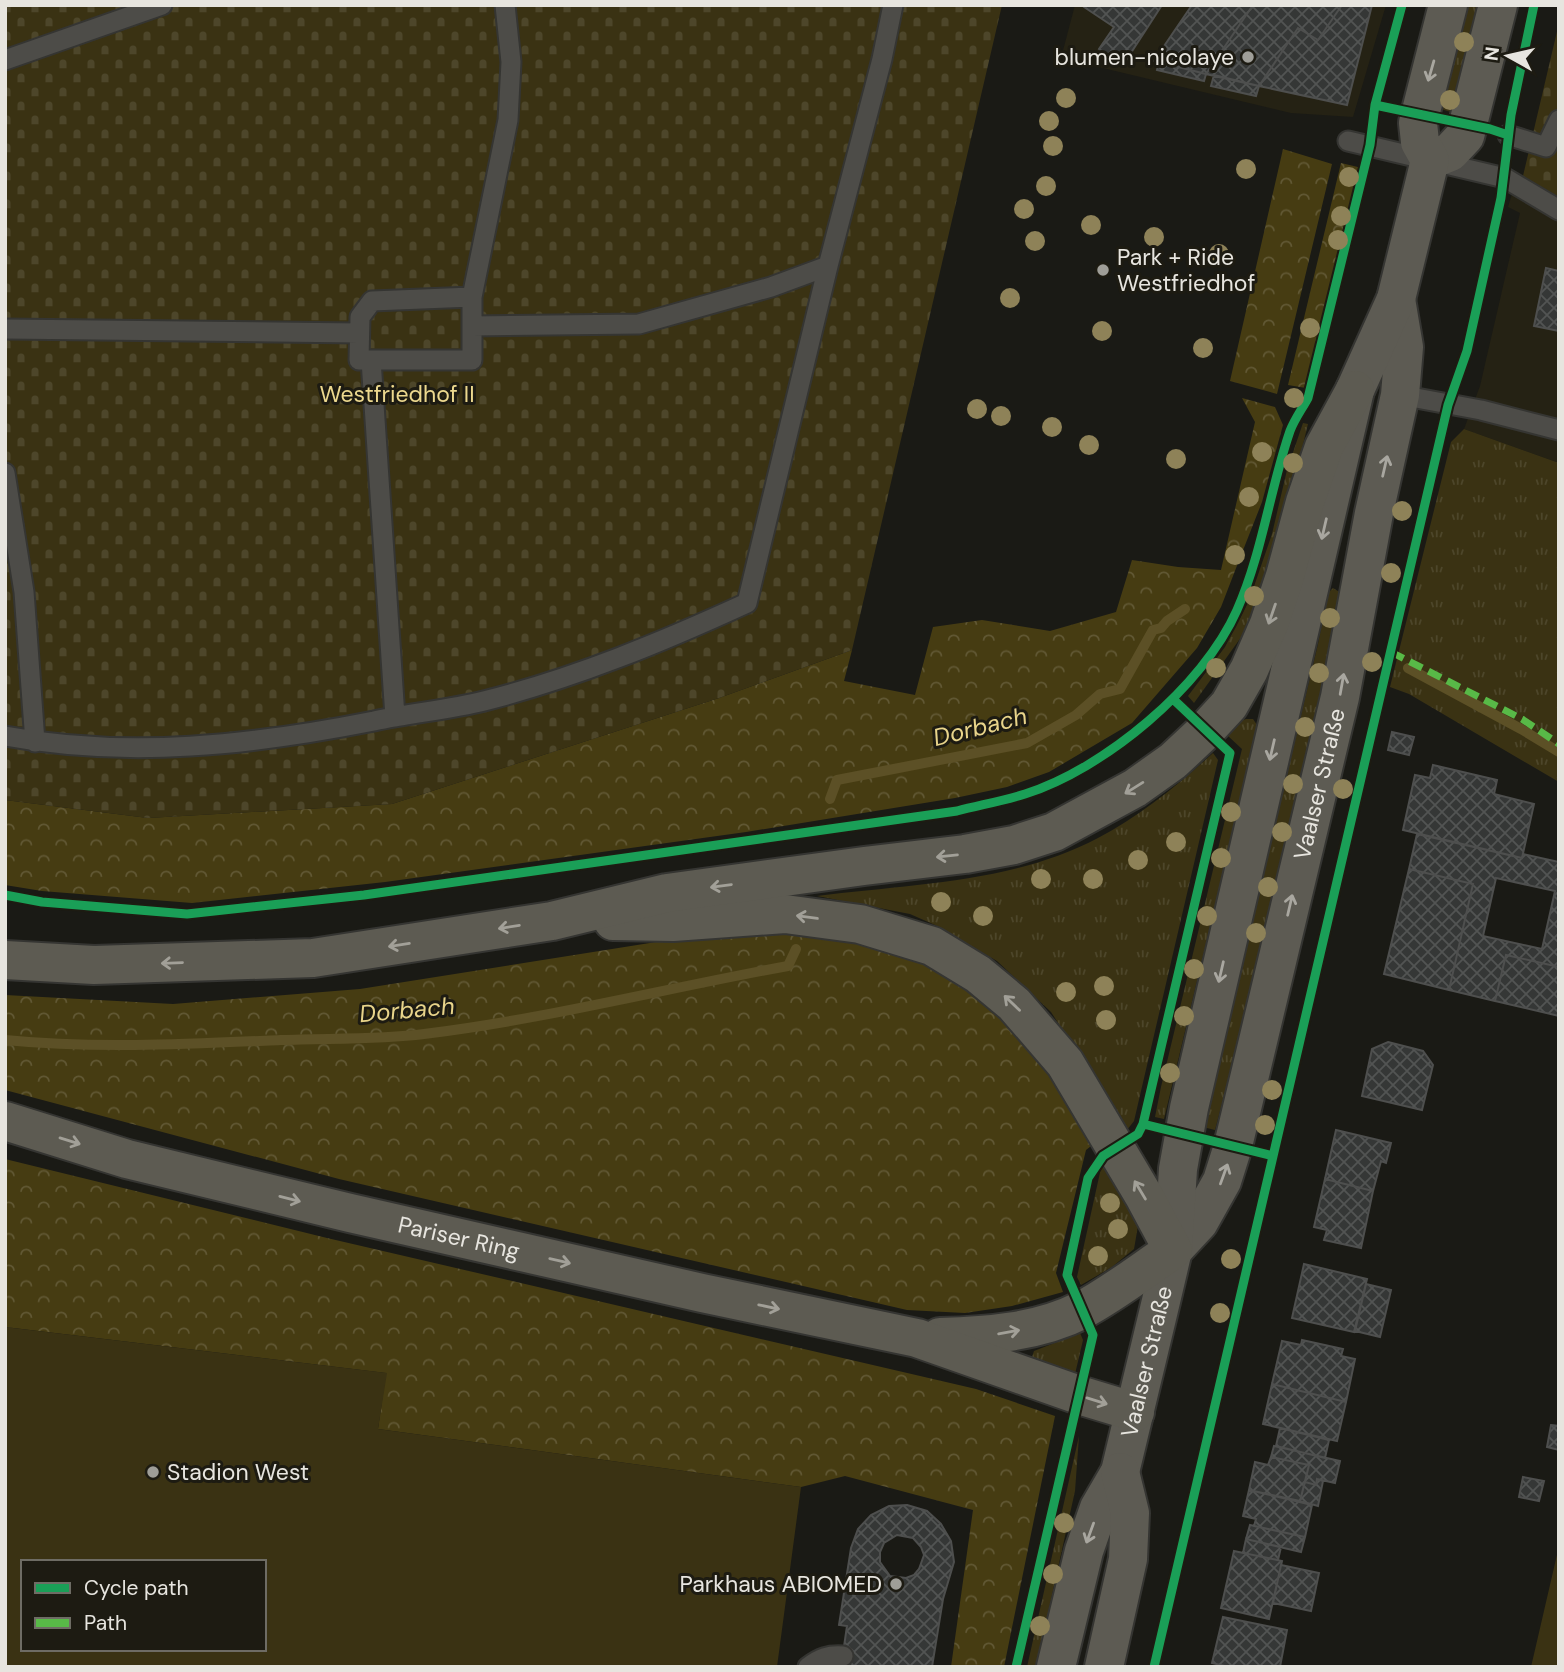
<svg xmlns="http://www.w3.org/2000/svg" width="1564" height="1672" font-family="'DM Sans',sans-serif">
<defs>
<pattern id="grass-tufts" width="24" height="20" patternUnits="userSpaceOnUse" patternTransform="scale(1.75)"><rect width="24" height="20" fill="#3a3213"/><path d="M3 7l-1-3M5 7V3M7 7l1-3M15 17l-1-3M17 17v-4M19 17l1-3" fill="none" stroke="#4d462a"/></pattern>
<pattern id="forest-crowns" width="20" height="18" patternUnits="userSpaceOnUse" patternTransform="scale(1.75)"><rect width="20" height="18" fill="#463c12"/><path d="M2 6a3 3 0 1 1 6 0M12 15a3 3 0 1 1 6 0" fill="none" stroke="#615834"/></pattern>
<pattern id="cemetery-stones" width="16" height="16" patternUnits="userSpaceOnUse" patternTransform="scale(1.75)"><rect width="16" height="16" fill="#3a3213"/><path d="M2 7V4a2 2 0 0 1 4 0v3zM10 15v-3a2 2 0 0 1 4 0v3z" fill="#4d462a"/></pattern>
<pattern id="building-cross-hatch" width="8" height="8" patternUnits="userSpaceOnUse" patternTransform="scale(1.75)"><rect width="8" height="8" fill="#353736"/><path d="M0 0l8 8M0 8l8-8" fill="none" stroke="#525453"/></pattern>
</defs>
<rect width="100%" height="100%" fill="#1a1a15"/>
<path fill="#252214" d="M1075,5H1386L1353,117L1291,113L1061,58Z
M1523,176L1559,197V463L1464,429L1480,386L1520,213L1508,207L1516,181Z"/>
<path fill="url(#grass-tufts)" d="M1467,5H1479L1454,113L1441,109Z
M1303,423L1308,424L1277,550L1247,629L1194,703L1188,696L1225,647L1249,601L1272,534L1287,470Z
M1464,429L1559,463V782L1409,694L1390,687L1451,442Z
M1333,588L1341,593L1333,644L1261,955L1215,1130L1203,1127L1318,644L1328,593Z
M1246,719H1253L1257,725V730L1164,1119L1155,1117L1161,1087L1242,749L1227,735L1238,722Z
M1213,753L1218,760L1209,799L1134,1121L1127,1130L1051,1012L997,961L935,925L910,914L817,896C910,884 1013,883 1098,838C1140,816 1178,785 1213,753Z
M1108,1164L1139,1220L1134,1249L1112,1267L1081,1285L1077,1277L1101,1168Z
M1080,1333L1083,1340L1075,1374L1031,1360L1034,1351Z
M1079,1436L1075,1491L1036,1667H1027Z"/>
<path fill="url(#forest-crowns)" d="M1283,149L1332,164L1277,394L1230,381Z
M1341,163L1362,168L1306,388L1288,385Z
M1242,398L1275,407L1283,425L1262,502L1238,563L1221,607L1197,648L1132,723L1049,772L1007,787L955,798L746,832L385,882L192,903L42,891L5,885V800L148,818L392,804L719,698L852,650L844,681L915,695L933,627L982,620L1050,631L1116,612L1132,560L1178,567L1221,570L1255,422Z
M797,928L927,958L1017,1025L1096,1142L1086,1150L1056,1273L1063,1292L1012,1306L965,1313L907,1310L339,1179L5,1090V995L173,1004L360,989L694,936Z
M5,1159L327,1238L976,1389L1055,1416L1004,1667H951L973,1510L845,1476L801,1487L378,1429L386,1373L5,1327Z"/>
<path fill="url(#cemetery-stones)" d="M5,5H1002L852,650L719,698L392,804L148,818L5,800Z
M1559,23V197L1523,176Z"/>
<path fill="#3a3213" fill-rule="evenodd" d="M5,1327L387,1373L378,1429L801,1487L777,1667H5ZM23,1562H264V1649H23Z
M1559,1546V1667H1531Z"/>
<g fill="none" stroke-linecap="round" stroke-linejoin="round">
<path stroke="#5c5026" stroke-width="10" d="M1408,668L1521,729L1559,752
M830,799L837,780L1027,743L1076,715L1100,694L1120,689L1153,630L1161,628L1167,621L1185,609
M5,1040C96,1049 190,1044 281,1040C328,1038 377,1040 424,1034C546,1019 667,988 788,966L796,949"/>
</g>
<path fill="url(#building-cross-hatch)" stroke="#4e4f4e" stroke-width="2" fill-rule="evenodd" d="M1085,5H1162L1123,65L1099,49L1114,27L1084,7Z
M1192,5H1253L1206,74L1154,61Z
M1253,5H1342L1318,40L1298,28L1259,86L1206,74Z
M1342,5H1372L1347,105L1259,86L1298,28L1318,40Z
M1159,62L1206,74L1204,81L1157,70Z
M1214,75L1259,86L1256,96L1211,86Z
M1546,268L1559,271V331L1534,326Z
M1392,732L1414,737L1409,755L1388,750Z
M1433,765L1497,780L1494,794L1534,804L1522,858L1403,830L1415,775L1430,778Z
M1417,834L1522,858L1523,854L1559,862V967L1506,955L1495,1001L1449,990L1473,884L1409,869ZM1496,878L1555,891L1542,949L1483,936Z
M1409,869L1473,884L1449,990L1384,974Z
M1506,955L1559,967V1016L1495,1001Z
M1388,1042L1423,1051L1433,1065L1422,1110L1362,1096L1372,1049Z
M1336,1130L1391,1143L1386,1163L1381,1161L1373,1191L1325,1179Z
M1325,1179L1373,1191L1361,1248L1324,1240L1327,1230L1314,1227Z
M1304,1264L1367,1279L1354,1332L1292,1318Z
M1366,1284L1391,1290L1380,1337L1355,1331Z
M1302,1340L1343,1349L1341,1356L1355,1359L1346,1402L1272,1384L1282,1341L1301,1345Z
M1272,1384L1346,1402L1337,1441L1263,1424Z
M1551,1425L1559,1426V1450L1547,1447Z
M1280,1428L1329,1440L1325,1458L1276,1446Z
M1274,1446L1340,1461L1335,1483L1317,1479L1316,1485L1305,1482L1309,1465L1271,1457Z
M1271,1457L1309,1465L1300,1501L1249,1490L1255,1462L1268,1465Z
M1523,1477L1544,1481L1539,1501L1519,1497Z
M1317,1479L1323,1481L1318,1506L1300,1501L1305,1482L1316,1485Z
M1249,1490L1312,1505L1305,1537L1254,1526L1256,1519L1243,1516Z
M907,1505L927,1511L941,1524L951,1541L954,1562L943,1599L932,1667H841L847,1626L839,1625L851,1548L858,1529L871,1515L889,1506ZM897,1535L913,1538L921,1547L924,1555L919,1569L914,1575L906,1578L890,1576L880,1562V1552L884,1543Z
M1250,1525L1305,1537L1301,1552L1246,1539Z
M1246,1539L1281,1547L1278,1560L1243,1553Z
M1234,1551L1282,1561L1269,1619L1221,1608Z
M1281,1565L1319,1573L1311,1611L1273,1603Z
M1223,1617L1287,1630L1280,1667H1229L1212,1663Z"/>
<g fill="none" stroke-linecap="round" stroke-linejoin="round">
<g stroke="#353532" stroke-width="23">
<path id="service" d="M5,60L162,5
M1508,135L1546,147L1559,120
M1348,141L1505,178L1559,210
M472,297V360H359L360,317L372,301Z
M472,297L508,120L511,62L505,5
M472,326L639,324L771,287L828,266
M5,329L359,333
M371,360L395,717
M1400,395L1481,410L1559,430
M5,473L24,592L35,742
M5,736C128,759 253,745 374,721C410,713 448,710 484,701C575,678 662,642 747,603L828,266L882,59L893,5
M808,1667C820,1658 828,1655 843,1656"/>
</g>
<g stroke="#353532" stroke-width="42">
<g id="primary">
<path d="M1430,160L1450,152L1465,136L1498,5"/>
<path id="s1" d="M1173,1250L1199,1222L1222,1181L1233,1146L1340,697L1374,513L1400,395L1404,347L1396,299"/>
<path id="s2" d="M1056,1667L1084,1551L1099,1508L1120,1472L1161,1301L1173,1250L1178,1169L1189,1108L1355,390L1396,299L1430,160L1420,142L1418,123L1448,5"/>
<path d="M1104,1667L1128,1559L1130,1513L1120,1472"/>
</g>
</g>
<g stroke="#353532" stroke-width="42">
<g id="trunk">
<path d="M613,921L673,922L785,914L860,924L932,946L978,974L1014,1004L1065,1063L1144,1196L1173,1250C1143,1270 1114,1293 1082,1310C1039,1332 987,1336 940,1337"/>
<path d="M5,960L94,965L313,958L552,921L667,893L864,866L965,854L1014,845L1054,832L1135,788L1173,761L1205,731L1229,705L1249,670L1269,624L1285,576L1305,502L1324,447L1355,390"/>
<path id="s3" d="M5,1121L127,1159L350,1213L702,1293L917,1338L1079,1395L1135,1412"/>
</g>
</g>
<use href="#service" stroke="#4d4c48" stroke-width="19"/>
<use href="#primary" stroke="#5d5b53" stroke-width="38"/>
<use href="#trunk" stroke="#5d5b52" stroke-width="38"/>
<path stroke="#58b947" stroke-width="7" stroke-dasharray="14 7" stroke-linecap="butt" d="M1391,652L1522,719L1559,744"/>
<g stroke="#1d1b12" stroke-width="13">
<path id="cycleway" d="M1375,105L1490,129L1508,135
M5,895L42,902L187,914L364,895L957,811C980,805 1003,801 1025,794C1104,769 1203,687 1237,610C1262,554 1270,489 1290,431C1294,420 1302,409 1308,398L1370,145L1375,105L1402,5
M1143,1124L1273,1156
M1016,1667L1093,1335L1067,1275L1088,1178L1103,1156L1138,1134L1143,1124L1230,753L1173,699
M1154,1667L1448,405L1467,351L1501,198L1511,115L1534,5"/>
</g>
<use href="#cycleway" stroke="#1a9f57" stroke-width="9"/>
</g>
<g fill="#8e8258">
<circle cx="1464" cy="42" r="10"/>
<circle cx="1066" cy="98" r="10"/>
<circle cx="1450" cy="100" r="10"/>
<circle cx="1049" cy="121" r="10"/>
<circle cx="1053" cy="146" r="10"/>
<circle cx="1246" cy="169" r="10"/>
<circle cx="1349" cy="177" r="10"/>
<circle cx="1046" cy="186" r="10"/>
<circle cx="1024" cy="209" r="10"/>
<circle cx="1341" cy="216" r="10"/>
<circle cx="1091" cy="225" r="10"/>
<circle cx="1154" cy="237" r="10"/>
<circle cx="1338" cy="240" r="10"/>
<circle cx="1035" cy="241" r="10"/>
<circle cx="1219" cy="254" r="10"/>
<circle cx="1010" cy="298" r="10"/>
<circle cx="1310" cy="328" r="10"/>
<circle cx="1102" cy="331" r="10"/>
<circle cx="1203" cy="348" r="10"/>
<circle cx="1294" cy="398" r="10"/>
<circle cx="977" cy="409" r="10"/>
<circle cx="1001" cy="416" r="10"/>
<circle cx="1052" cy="427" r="10"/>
<circle cx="1089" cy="445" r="10"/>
<circle cx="1262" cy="452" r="10"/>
<circle cx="1176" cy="459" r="10"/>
<circle cx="1293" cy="463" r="10"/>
<circle cx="1249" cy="497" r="10"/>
<circle cx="1402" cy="511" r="10"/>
<circle cx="1235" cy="555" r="10"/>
<circle cx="1391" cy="573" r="10"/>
<circle cx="1254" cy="596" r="10"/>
<circle cx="1330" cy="618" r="10"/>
<circle cx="1372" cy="662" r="10"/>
<circle cx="1216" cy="668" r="10"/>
<circle cx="1319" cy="673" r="10"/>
<circle cx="1305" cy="727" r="10"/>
<circle cx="1293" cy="784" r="10"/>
<circle cx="1343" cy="789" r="10"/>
<circle cx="1231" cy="812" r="10"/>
<circle cx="1282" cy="832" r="10"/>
<circle cx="1176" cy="842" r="10"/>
<circle cx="1221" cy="858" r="10"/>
<circle cx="1138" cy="860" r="10"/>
<circle cx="1041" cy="879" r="10"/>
<circle cx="1093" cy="879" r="10"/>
<circle cx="1268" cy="887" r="10"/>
<circle cx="941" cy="902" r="10"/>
<circle cx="983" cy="916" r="10"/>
<circle cx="1207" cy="916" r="10"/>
<circle cx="1256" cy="933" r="10"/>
<circle cx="1194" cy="969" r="10"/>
<circle cx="1104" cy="986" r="10"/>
<circle cx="1066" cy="992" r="10"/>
<circle cx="1184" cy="1016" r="10"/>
<circle cx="1106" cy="1020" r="10"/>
<circle cx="1170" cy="1073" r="10"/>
<circle cx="1272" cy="1090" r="10"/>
<circle cx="1265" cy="1125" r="10"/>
<circle cx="1110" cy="1203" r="10"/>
<circle cx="1118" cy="1229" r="10"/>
<circle cx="1098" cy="1256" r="10"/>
<circle cx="1231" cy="1259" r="10"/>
<circle cx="1220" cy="1313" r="10"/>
<circle cx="1064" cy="1523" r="10"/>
<circle cx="1053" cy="1574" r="10"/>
<circle cx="1040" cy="1626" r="10"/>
</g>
<defs><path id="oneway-shaft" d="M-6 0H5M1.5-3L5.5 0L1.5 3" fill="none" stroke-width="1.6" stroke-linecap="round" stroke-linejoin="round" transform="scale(1.75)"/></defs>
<g stroke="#a9a7a0">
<use href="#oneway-shaft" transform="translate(1431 71) rotate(106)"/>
<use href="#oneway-shaft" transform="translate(1385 466) rotate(-77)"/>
<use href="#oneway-shaft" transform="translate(1324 529) rotate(103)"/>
<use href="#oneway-shaft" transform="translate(1342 684) rotate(-80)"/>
<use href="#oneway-shaft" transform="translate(1272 750) rotate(103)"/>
<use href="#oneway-shaft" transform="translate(1290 905) rotate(-77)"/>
<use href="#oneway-shaft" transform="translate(1221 972) rotate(103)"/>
<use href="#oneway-shaft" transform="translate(1224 1174) rotate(-70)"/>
<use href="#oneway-shaft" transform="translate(1090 1533) rotate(110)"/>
</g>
<g stroke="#a2a098">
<use href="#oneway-shaft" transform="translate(1272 614) rotate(109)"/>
<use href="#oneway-shaft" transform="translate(1134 788) rotate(148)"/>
<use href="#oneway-shaft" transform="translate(947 856) rotate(174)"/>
<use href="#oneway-shaft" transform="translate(721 886) rotate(172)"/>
<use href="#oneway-shaft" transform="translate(807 917) rotate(-172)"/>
<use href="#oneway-shaft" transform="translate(509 927) rotate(171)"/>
<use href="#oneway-shaft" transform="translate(399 945) rotate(171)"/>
<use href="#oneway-shaft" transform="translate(172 963) rotate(178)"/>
<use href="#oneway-shaft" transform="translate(1012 1003) rotate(-136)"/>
<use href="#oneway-shaft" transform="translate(70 1141) rotate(17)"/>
<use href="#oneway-shaft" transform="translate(1140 1190) rotate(-121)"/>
<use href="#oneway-shaft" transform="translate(290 1199) rotate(14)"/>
<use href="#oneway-shaft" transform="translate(560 1261) rotate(13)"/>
<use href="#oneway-shaft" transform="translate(769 1307) rotate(12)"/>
<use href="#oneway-shaft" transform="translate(1009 1332) rotate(-10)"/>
<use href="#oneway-shaft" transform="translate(1097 1401) rotate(17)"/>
</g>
<g fill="#9f9e98" stroke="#1d1b12" stroke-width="2.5">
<circle cx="1248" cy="57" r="7"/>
<circle cx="1103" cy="270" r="7"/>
<circle cx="153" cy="1472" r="7"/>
<circle cx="896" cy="1584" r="7"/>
</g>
<g text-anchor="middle" stroke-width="6" stroke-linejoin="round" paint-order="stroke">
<g font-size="23" fill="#e7e5df" stroke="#1d1b12" text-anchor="end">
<text x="1234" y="65">blumen-nicolaye</text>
<text x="1117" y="265" text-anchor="start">Park + Ride<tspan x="1117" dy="26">Westfriedhof</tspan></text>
<text x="167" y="1480" text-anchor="start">Stadion West</text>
<text x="882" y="1592">Parkhaus ABIOMED</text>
</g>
<g font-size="23" fill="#ecd88e" stroke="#1d1b12">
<text x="397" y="402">Westfriedhof II</text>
</g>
<g font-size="23" fill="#e7e5df" stroke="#1d1b12">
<text dy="8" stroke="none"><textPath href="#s1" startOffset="494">Vaalser Straße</textPath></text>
<text dy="8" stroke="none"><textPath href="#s3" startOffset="469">Pariser Ring</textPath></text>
<text dy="8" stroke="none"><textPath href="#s2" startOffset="320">Vaalser Straße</textPath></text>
</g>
<g font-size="24" font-style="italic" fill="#e8d48a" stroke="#1d1b12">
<text transform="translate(980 727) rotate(-14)" y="8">Dorbach</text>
<text transform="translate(407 1010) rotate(-5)" y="8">Dorbach</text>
</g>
</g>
<rect width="1564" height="1672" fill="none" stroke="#e7e5df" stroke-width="14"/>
<rect x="21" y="1560" width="245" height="91" fill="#1d1b12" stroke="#6e6c64" stroke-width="2"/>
<rect x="35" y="1583" width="35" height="10" fill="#1a9f57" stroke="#6e6c64" stroke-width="2"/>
<text x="84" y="1595" font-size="21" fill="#e7e5df">Cycle path</text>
<rect x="35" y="1618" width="35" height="10" fill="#58b947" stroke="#6e6c64" stroke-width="2"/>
<text x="84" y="1630" font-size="21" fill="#e7e5df">Path</text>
<g transform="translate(1508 56) rotate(278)" stroke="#1d1b12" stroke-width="5" paint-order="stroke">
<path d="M0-5L12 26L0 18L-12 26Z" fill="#e7e5df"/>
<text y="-10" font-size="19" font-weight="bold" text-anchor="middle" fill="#e7e5df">N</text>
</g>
</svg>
